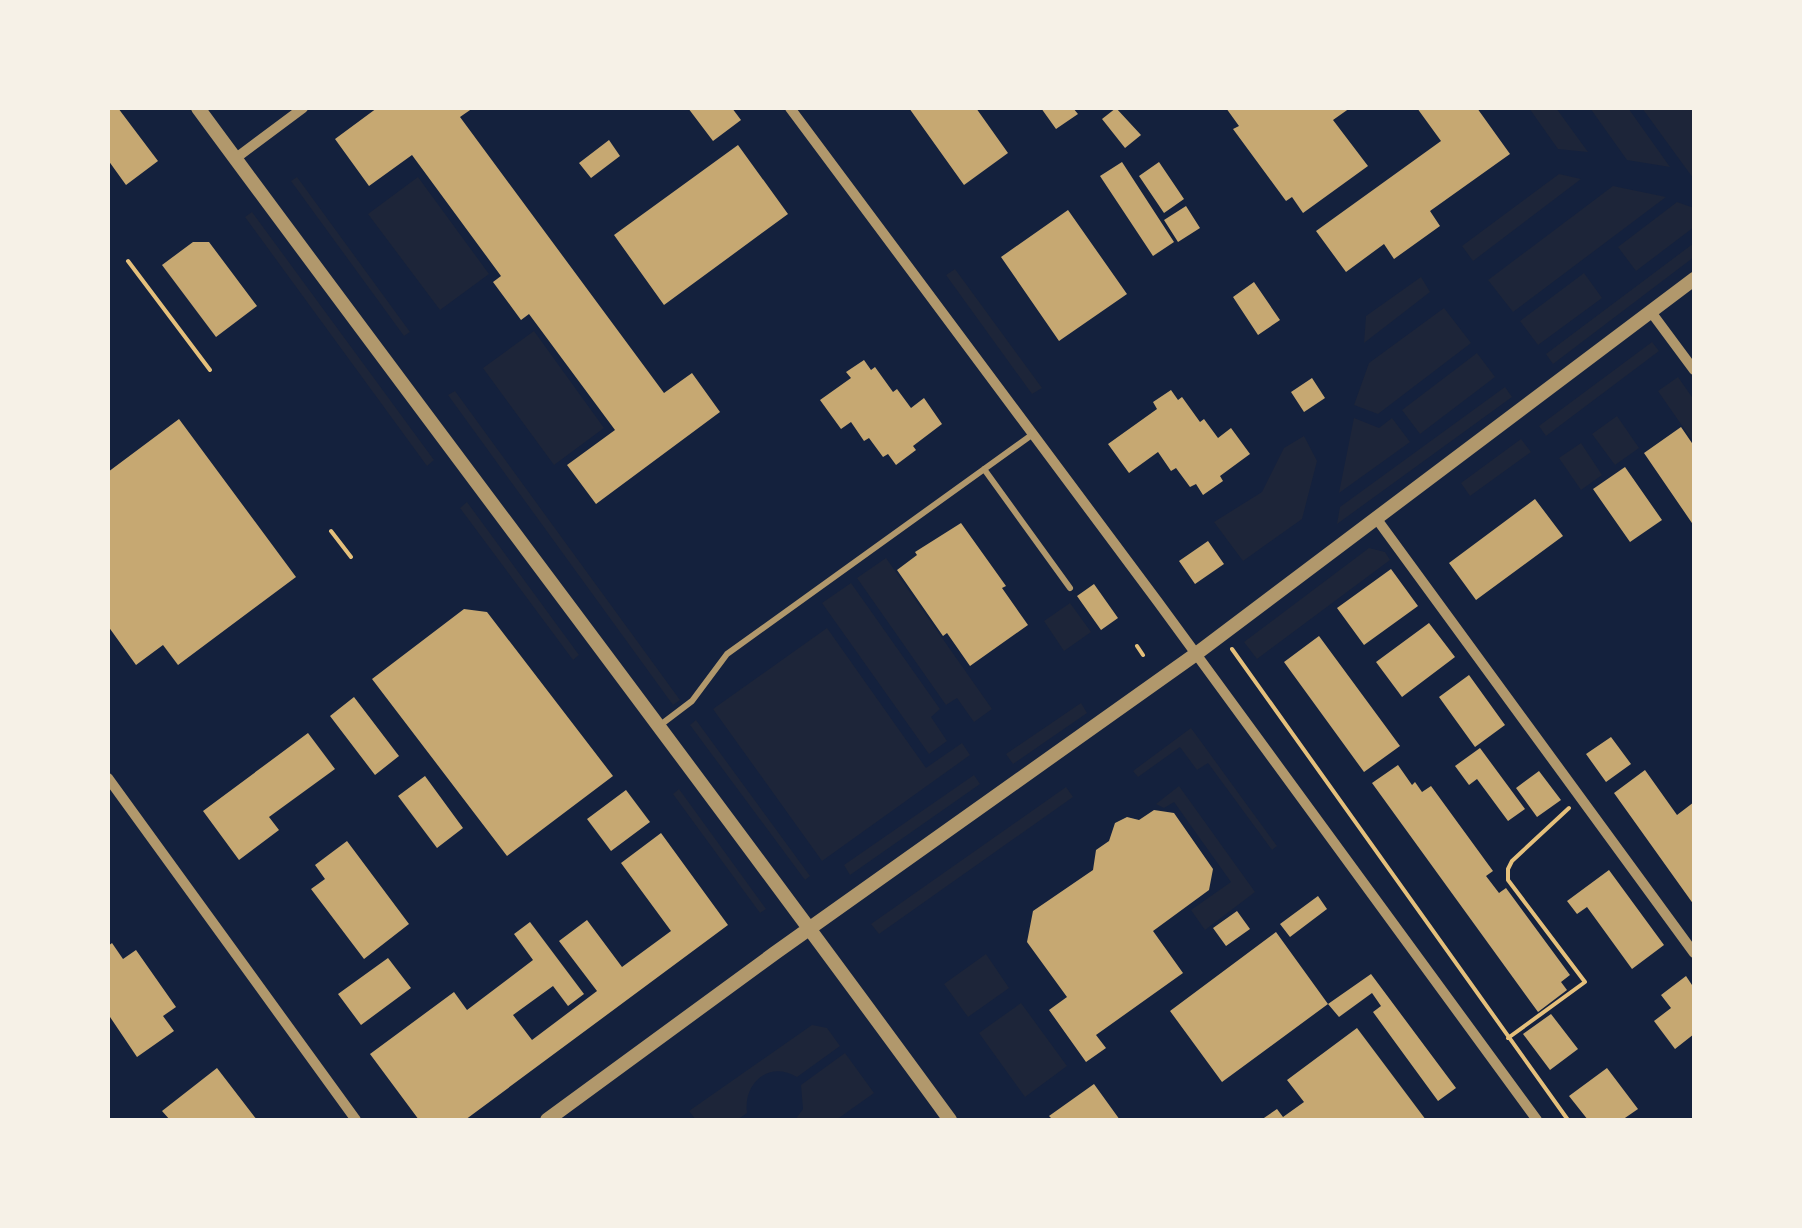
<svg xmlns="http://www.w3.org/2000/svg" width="1802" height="1228" font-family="'IBM Plex Serif',serif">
<rect width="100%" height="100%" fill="#14213d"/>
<path fill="#1d2539" d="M1529,108H1556L1588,152L1558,149Z
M1590,108H1628L1670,167L1627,160Z
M1642,108H1694V177L1693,178Z
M1559,174L1581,179L1473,261L1462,246Z
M297,177L410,332L404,336L291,181Z
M418,177L489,274L440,310L368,214Z
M1613,186L1666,197L1513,312L1488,280Z
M1677,202L1694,208V227L1636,271L1618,247Z
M252,212L434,460L427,466L245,217Z
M1694,243V257L1553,364L1546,354Z
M955,269L1042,388L1032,394L946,275Z
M1584,273L1602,298L1538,345L1520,321Z
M1421,277L1430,292L1364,343L1366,316Z
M1444,308L1471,343L1378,414L1354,405L1369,363Z
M534,331L604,428L554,465L483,368Z
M1652,342L1659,351L1546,436L1539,426Z
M1477,353L1495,377L1420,434L1402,410Z
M1678,377L1694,400V443L1658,391Z
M1505,387L1512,397L1337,524L1340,507Z
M455,391L680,700L673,705L448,395Z
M1617,416L1639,448L1615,465L1592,434Z
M1354,418L1379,428L1392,418L1410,442L1339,493Z
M1304,436L1317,461L1302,519L1243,561L1214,522L1262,492L1284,448Z
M1521,439L1531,452L1470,496L1461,483Z
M1581,443L1602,475L1581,490L1559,458Z
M467,502L579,655L573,660L460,508Z
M1369,548L1385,552L1390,560L1257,659L1244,642Z
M886,558L992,709L974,722L957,698L946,705L857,578Z
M851,583L940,709L931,717L947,741L929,754L822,603Z
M1070,603L1091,632L1064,651L1044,621Z
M827,628L926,768L962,743L970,755L822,861L713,709Z
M1081,703L1087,713L1013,764L1006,754Z
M696,720L810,876L805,880L690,725Z
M1191,728L1277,846L1272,850L1208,763L1197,770L1180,747L1138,777L1133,771Z
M974,775L980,784L850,875L844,865Z
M1179,786L1255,892L1205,930L1191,910L1231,882L1174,802L1164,808L1156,804Z
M1066,787L1073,797L879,934L871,924Z
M679,789L766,909L760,913L673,794Z
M986,954L1009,988L968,1017L944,984Z
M1021,1003L1067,1066L1025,1097L979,1033Z
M812,1025L827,1028L840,1046L797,1077C769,1060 743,1083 747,1113L737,1120H696L689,1111Z
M845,1053L874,1093L836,1120H795L803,1109L801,1085Z"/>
<path fill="#c6a872" d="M108,108H118L158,161L126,185L108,160Z
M377,108H473L460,117L664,393L692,373L720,412L596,504L567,465L615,430L529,314L521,320L493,282L501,276L412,155L369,186L335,139Z
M688,108H732L741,120L713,141Z
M909,108H976L1008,153L964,185Z
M1041,108H1073L1078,114L1056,129Z
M1116,108L1141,135L1125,148L1102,119Z
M1226,108H1350L1333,120L1368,166L1303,213L1292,197L1286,201L1233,129L1239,126Z
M1417,108H1477L1510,154L1430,211L1440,226L1394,259L1384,244L1346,272L1316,231L1441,141Z
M609,140L620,156L591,178L579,163Z
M738,145L788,214L664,305L614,235Z
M1122,162L1174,242L1153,256L1100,176Z
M1159,162L1184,199L1164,213L1139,176Z
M1186,206L1200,228L1178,242L1164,220Z
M1068,210L1127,294L1059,341L1001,257Z
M193,242H209L257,306L216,337L162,265Z
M1254,282L1280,320L1258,335L1233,297Z
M864,360L871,370L875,367L893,392L897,389L911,408L924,398L942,424L913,446L916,450L896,465L888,454L883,457L869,438L864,441L851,422L841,429L820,400L851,378L846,372Z
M1312,378L1325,398L1304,412L1291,392Z
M1171,390L1178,400L1182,397L1200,422L1204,419L1218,438L1231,428L1250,454L1220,476L1223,481L1203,495L1196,484L1190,487L1176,468L1171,471L1158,452L1129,473L1108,444L1157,409L1153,402Z
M179,419L296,577L178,665L163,645L136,665L108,626V472Z
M1681,427L1694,446V526L1644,453Z
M1625,467L1662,520L1630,542L1593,489Z
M1535,499L1563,536L1476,600L1449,563Z
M961,523L1006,586L1002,588L1028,625L970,666L947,633L943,636L897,570L917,555L915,552Z
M1208,541L1224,564L1195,584L1179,561Z
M1391,569L1418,606L1364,645L1337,608Z
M1094,584L1118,618L1101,630L1077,596Z
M464,609L487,612L613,776L507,856L372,679Z
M1429,623L1455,657L1402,697L1376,662Z
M1319,636L1400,746L1364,772L1284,662Z
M1469,675L1505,725L1475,747L1439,697Z
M354,697L399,756L375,775L330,716Z
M308,733L335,769L269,817L279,830L239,860L203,811Z
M1611,737L1631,764L1606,782L1586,754Z
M1480,748L1525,809L1508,821L1477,779L1469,785L1455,766Z
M1398,765L1412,785L1415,782L1422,792L1431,786L1493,871L1486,876L1499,893L1506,888L1570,975L1561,982L1567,990L1538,1012L1372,783Z
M1645,770L1677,815L1694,802V905L1614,793Z
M1539,771L1561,800L1537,817L1516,788Z
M425,776L463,828L437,848L398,796Z
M626,790L650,822L611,851L587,819Z
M1154,810L1174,813L1213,869L1209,890L1153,931L1183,973L1096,1035L1106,1048L1086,1062L1049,1010L1067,997L1027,942L1033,911L1093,870L1096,850L1109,841L1115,823L1127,817L1139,820Z
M661,833L728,925L465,1120H419L370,1054L454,992L467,1010L533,960L514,934L530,922L584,994L568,1006L553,986L513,1015L532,1040L597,991L559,941L587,920L622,967L671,931L621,863Z
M347,841L409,924L364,959L311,889L325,879L315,865Z
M1609,870L1664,945L1632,969L1587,907L1577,914L1567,901Z
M1318,896L1327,909L1290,937L1280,924Z
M1237,911L1250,929L1226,946L1213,928Z
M1276,932L1328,1004L1222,1082L1170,1011Z
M112,943L123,959L136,950L176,1007L163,1016L174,1031L137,1057L108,1014V946Z
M388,958L411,988L361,1025L338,994Z
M1371,974L1456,1088L1438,1101L1373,1012L1381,1006L1372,993L1339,1017L1328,1004Z
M1686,976L1694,988V1034L1675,1049L1654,1021L1671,1008L1661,995Z
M1551,1014L1578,1049L1550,1070L1523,1034Z
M1357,1028L1426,1120H1261L1277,1109L1283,1117L1304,1102L1287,1080Z
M217,1068L257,1120H170L162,1111Z
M1607,1068L1638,1109L1622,1120H1588L1569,1096Z
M1094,1084L1120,1120H1053L1049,1116Z"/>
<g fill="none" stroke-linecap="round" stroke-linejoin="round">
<path stroke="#e5c07b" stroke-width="4" d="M128,261L210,370
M331,531L351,557
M1137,646L1143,655
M1232,649L1568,1120
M1508,1038L1585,982L1508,880V869L1512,861L1569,808"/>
<path stroke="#b1986c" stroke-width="6" d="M984,469L1070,588
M659,726L692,701L727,654L1033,434"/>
<path stroke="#b1986c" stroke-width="10" d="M790,108L1158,602L1537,1120
M236,158L303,108
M1651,312L1694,370
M1376,518L1694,953
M108,778L356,1120"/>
<path stroke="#b1986c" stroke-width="14" d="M198,108C447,446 702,780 950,1120
M547,1120L775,953L1196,654L1694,279"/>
</g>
<rect width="1802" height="1228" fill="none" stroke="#f6f1e7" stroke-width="220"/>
</svg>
